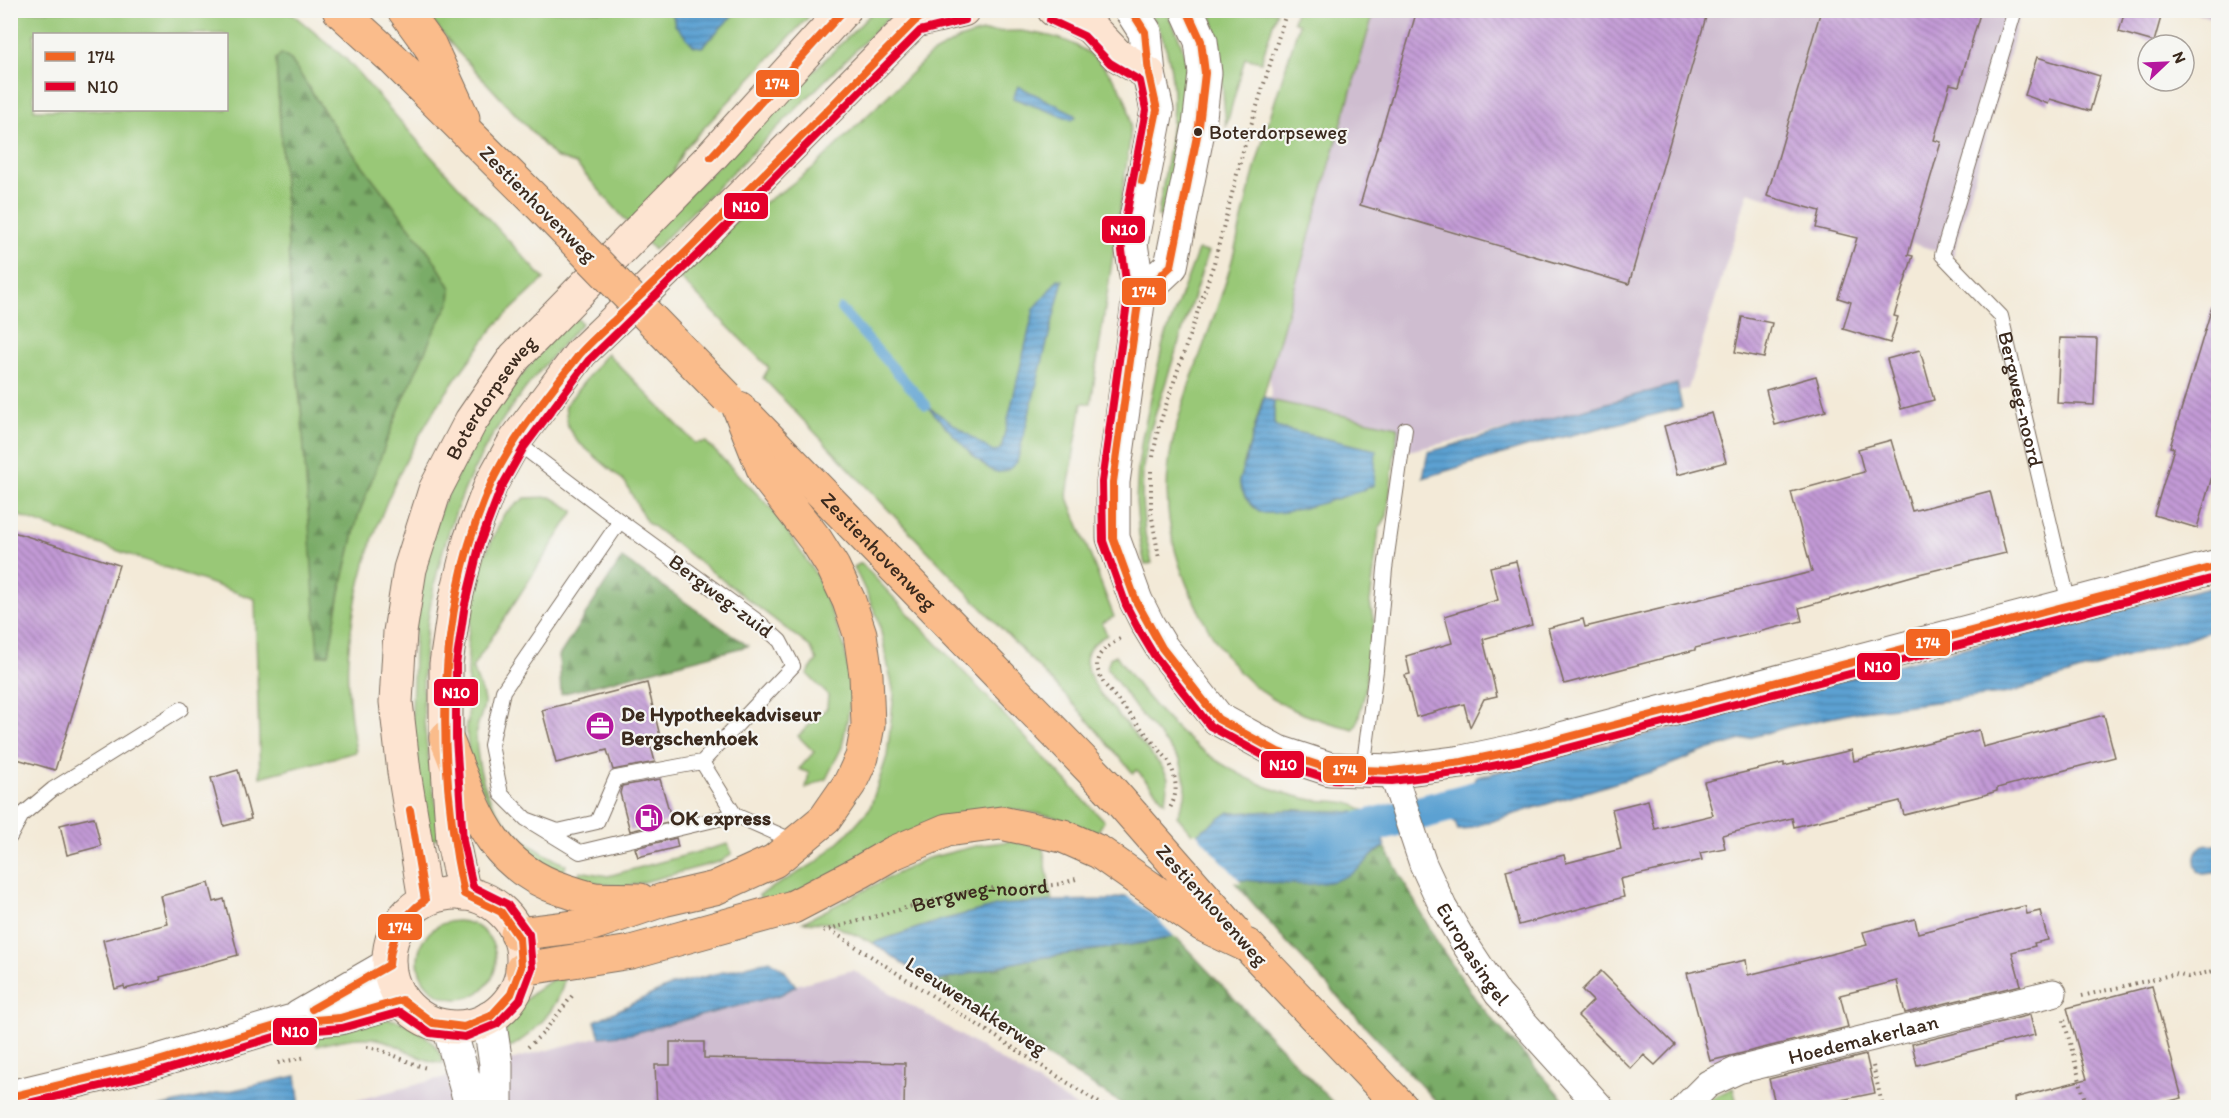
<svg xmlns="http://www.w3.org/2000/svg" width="2229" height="1118" font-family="Itim,sans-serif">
<defs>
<pattern id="forest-firs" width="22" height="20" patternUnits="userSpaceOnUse" patternTransform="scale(1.5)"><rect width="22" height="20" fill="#7aac68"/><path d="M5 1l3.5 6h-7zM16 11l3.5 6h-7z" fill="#658c55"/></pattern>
<pattern id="water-rules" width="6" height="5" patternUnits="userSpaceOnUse" patternTransform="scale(1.5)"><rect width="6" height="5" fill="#5ca1d2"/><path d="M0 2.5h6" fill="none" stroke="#4d83aa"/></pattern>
<pattern id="building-back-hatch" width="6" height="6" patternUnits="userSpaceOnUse" patternTransform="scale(1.5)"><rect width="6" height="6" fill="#c29ad6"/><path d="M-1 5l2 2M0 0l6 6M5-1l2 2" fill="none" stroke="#9f7ead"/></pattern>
</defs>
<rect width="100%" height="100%" fill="#f6f6f2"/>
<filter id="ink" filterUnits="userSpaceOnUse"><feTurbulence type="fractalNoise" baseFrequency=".0167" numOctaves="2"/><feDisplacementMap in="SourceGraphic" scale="12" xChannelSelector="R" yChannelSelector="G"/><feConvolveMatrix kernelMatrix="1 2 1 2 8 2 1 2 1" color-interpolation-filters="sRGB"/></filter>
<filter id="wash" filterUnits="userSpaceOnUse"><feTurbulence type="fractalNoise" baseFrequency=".008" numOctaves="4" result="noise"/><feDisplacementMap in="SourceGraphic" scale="24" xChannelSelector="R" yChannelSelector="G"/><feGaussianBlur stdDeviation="1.35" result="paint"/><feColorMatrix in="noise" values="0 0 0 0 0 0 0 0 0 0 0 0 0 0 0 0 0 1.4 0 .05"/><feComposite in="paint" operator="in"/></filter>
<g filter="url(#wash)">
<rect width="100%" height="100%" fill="#f3ead8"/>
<path fill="#cfbdd0" d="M1370,11H2021L1953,256L1748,192L1688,389L1381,457L1274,450L1269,360Z
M2188,11H2218V20Z
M853,970L1078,1107L327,1108Z"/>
<path fill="#99c877" stroke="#6a794a" stroke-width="1.5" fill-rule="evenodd" d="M10,11H289L346,59L430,155L544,279C528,295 510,310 495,326C485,337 477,351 468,362C403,448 357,549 348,657C346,686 351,723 356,752L260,777L255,599L11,513ZM34,34H226V110H34ZM276,59L291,60L340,136L431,255L451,288L450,302L434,331L397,414L358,516L340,592L329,654L295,357Z
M424,11H672L675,25L702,47L737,11H814L684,149L665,188L629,224L576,164L555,157L458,52Z
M874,11H895L654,250L644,239Z
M1149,11H1165C1195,57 1188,89 1180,140C1177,166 1173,192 1170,218L1158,216C1168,146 1190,74 1149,11Z
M1211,11H1277L1261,62L1245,58L1226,127L1219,46Z
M1296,11H1374L1239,481L1376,450L1279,428L1274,424V401L1398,427L1387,516L1379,529L1370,603L1374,622L1364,696L1357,724L1354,729C1324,722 1297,714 1270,697C1238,677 1218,648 1201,615C1173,562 1159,505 1172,445C1184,389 1209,336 1226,281C1237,247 1243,211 1253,176C1266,125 1284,75 1299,24L1293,21Z
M1021,31C1039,34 1058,36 1075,45C1100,57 1126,88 1130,116C1131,124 1130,132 1130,140L1091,403H1082L1067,495L1114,617L1102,623L1107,635C1077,650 1084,668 1099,692L1162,767L1168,778L1165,802L1137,770L1133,773L1079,710L763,378L769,368L679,277L733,223L784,190L814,167L930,55L959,39L982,32Z
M1198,250L1208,252L1150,431L1143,467L1142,501L1145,534L1152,563L1145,565L1139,535L1136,501L1138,467L1142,438L1163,343Z
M572,314L582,323C552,355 523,389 499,425C449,502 421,606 423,698C424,745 434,791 442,837L428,840L411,737L416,599L440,510L485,419Z
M607,353L695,443L706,442L773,510L817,576L844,645L852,694L842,747L826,779L806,788L809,773L799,769L814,752L798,736L827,708L828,695L807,674L817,660L810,647L646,521L625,482L577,441L568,427L565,406Z
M551,497L574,511L472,668C476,678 484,693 484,703C484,713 476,723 476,734C478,802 506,837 566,865L563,876L544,868L502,833L469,760L466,724L468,723V636L481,564L504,514L525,498Z
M861,563L1104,821L1097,833L1052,816L1010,809L764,905L759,895L817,862L847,834L870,808L887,756L894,694L878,618L854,567Z
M1116,655C1155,713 1199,759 1265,786C1280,792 1297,797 1313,800C1327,802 1347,800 1358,807C1368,812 1376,819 1380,829L1376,830L1355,812L1294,810L1233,813L1229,812L1194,836L1177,816L1185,797L1186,785L1180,760L1137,710L1107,668L1110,658Z
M1012,841L1043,848L1052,901L1000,905L942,920L873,943L829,923L803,922L925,859L980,845Z
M728,844L732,853L722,861L625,887L577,880L580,871L608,876Z
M418 960a39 39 0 1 1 78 0a39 39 0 1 1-78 0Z
M561,975L564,980C559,1009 532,1036 507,1049C506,1045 504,1040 505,1035C508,1009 539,986 561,975Z
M370,1019C379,1019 390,1018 399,1021C415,1026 442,1045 443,1063C421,1062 403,1046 382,1040C361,1034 337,1041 317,1046V1037Z
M1733,1088L1738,1107L1700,1108L1707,1100Z"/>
<path fill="url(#forest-firs)" stroke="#5a6b43" stroke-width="1.5" d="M281,54L291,60L340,136L431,255L451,288L450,302L434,331L397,414L358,516L340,592L329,654L318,656L300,392L295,357L276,59Z
M622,558L748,646L561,694L559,656Z
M1385,847L1438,944L1479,1004L1570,1107H1441L1283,938L1232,879L1310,884L1332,881Z
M1175,936L1337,1107H1127L931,983L1026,960L1150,942Z"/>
<path fill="url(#water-rules)" stroke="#4c6678" stroke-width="1.5" d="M672,11V10L737,11L702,47L694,46L675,25Z
M1018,86L1073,113L1076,117L1072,120L1013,98Z
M1058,279L1063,280L1017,462C1011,468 1006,473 997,472C982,471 939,418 926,405L993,452L1001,449L1034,309Z
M1677,384L1682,408L1543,442L1423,478L1428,452Z
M1264,397L1274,401V424L1279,428L1376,450L1374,485C1352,495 1288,516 1264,513C1252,510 1241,492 1239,481Z
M2218,585V629L2009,693L1862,711L1787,727L1707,750L1657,770L1463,830H1458L1451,812L1477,777L1688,724L1738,708L1919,659Z
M1294,810L1355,812L1376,830L1380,829L1385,847C1373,851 1366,864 1356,871C1322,894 1270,881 1232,879L1175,936L1150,942L1026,960L931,983L873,943L942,920L1000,905L1052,901L1108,900L1134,894L1194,836L1229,812L1233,813Z
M2218,844V872L2205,874L2198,871C2194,863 2192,849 2204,846C2209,844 2213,847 2218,844Z
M770,960L784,970L796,986L780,995L630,1034L600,1037L595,1021L672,985Z
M296,1076L300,1107H158Z"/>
<path fill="#f3ead8" d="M1195,832L1242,883L1233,882L1176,938L1153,915L1123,893L1133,891Z"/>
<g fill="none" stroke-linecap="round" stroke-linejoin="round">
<path stroke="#5ca1d2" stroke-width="10" d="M841,309L926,405"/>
<path stroke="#5ca1d2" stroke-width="34" d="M1325,838L1502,791"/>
</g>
<g id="blocks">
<path fill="url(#building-back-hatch)" d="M1417,10H1708L1629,284L1360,205Z
M1821,10H1981L1959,86L1950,84L1934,140L1941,142L1908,255L1913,256L1894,316L1898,317L1890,343L1843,329L1851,302L1838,298L1857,238L1816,228L1820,211L1767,196Z
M2125,10H2163L2154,42L2119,32Z
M2037,57L2100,76L2090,111L2050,99L2048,104L2025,95Z
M2212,307L2218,308V456L2197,528L2154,515L2174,448L2170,447Z
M1742,317L1772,323L1764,358L1735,352Z
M2060,338L2097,339L2094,405L2057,403Z
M1920,350L1934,400L1901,409L1887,359Z
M1816,376L1826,411L1775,425L1766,390Z
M1712,413L1726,462L1677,475L1664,426Z
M1891,440L1912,511L1990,491L2006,553L1919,574L1799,608L1802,621L1695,648V650L1564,684L1548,628L1583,619L1585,627L1812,572L1791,492L1864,472L1858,449Z
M10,531L119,565L55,770L10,757Z
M1516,561L1532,625L1483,639L1497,696L1484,699L1470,727L1464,704L1416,717L1405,675L1410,674L1406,656L1452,643L1445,616L1498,600L1490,567Z
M647,683L660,736L649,739L655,762L613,770L607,750L556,763L542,710Z
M2104,715L2115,757L1997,788V791L1984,795L1904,815L1900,801L1794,827L1792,818L1722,835L1725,848L1700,853L1702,860L1620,879L1624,897L1519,925L1506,870L1564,855L1566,863L1621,849L1612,809L1648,800L1655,829L1713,815L1704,782L1784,763V766L1852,750L1854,761L1979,730L1983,747Z
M238,770L251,819L224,826L211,778Z
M660,779L672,821L630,831L620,793L622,786Z
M94,817L101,846L67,855L60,825Z
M676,838L678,847L638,857L635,848Z
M209,883L214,902L224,899L238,955L160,977L161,980L125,989L124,986L115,989L103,940L168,924L161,896Z
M2025,906L2027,914L2040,911L2048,940L2034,943L2035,946L2012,952L2021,985L1905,1013L1897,981L1840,995L1848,1027L1710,1061L1687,973L1746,960L1748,975L1867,945L1863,932L1915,919L1918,933Z
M1601,971L1675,1045L1655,1065L1644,1055L1631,1069L1578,1016L1593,1001L1582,990Z
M2152,986L2182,1098L2146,1107H2015L2014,1098L2087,1079L2067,1008Z
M2030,1015L2035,1035L1917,1065L1912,1044Z
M670,1042H704V1058L905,1063L904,1107H657L655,1065H670Z
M1866,1055L1875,1093L1807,1107H1776L1769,1079Z"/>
</g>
</g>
<g filter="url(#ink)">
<use href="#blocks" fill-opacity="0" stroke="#7b6d5f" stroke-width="1.5"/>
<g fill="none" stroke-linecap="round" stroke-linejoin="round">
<g stroke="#7b6d5f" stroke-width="16">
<g id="service">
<path id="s2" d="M2015,10L1942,255L2001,316L2069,604"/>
<path d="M515,441L620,521"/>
<path d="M1363,770L1376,670L1385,569L1405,429"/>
<path d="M735,815L796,842"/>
<path d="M526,819L580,852L735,815L702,762L793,666L780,641L760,623L620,521L503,691L491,745L501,794L526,819L558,831L597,822L616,778L702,762"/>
<path d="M10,837L22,815L53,789L181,709"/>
</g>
</g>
<g stroke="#7b6d5f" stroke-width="29">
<g id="minor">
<path id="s3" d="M1392,771L1423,864L1443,907L1463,941L1498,994L1601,1108"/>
<path id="s4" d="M1684,1108L1708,1084L1738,1070L2053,993"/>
</g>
</g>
<g stroke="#7b6d5f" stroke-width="35">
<path id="tertiary" d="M1131,10L1145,32L1149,74L1157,110L1131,244L1139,296L1113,482V538L1136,601L1148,625L1162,648L1218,719L1278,752L1330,769L1392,771L1462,762L1519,750L2218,566
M1139,296L1171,266L1199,126L1205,73L1201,41L1187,10
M299,1017L389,965
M489,1018L496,1064V1108
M449,1027L472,1108
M10,1097L148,1064L289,1022L340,1018L402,1000"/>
</g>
<g stroke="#7b6d5f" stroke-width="35">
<g id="secondary">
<path d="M1054,10L1069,16L1090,27L1117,55L1149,74"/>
<path d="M915,21L963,10"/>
<circle cx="456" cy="960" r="67"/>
<path d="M464,894L453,842L446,738V664L455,602L470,540L491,484L515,441L581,353L696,242L915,21L932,10"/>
<path id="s5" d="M425,900L404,772L396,702L400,632L410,569L435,490L471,421L515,357L710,158L844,10"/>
</g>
</g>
<g stroke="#7b6d5f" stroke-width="35">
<g id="primary">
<path d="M339,10L392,58L537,202"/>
<path d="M404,10L430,46L463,118"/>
<path id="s6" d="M749,418L1108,787"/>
<path d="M446,738C474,806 487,865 564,890C574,893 584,897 595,899C610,900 625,899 640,900"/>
<path d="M517,934L589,925L663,900L715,888L774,861L825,819L850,783L862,757L868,725L866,675L860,634L849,601L833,567L816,540L766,476L739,408"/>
<path d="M1248,946L1402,1108"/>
<path d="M522,969L631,952L793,907L860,872L893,853L947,830L1001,823L1063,836"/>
</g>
</g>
<g stroke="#7b6d5f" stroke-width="4" stroke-dasharray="1.5 4.5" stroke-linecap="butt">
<path d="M1153,457L1158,429L1214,263L1243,151L1287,10"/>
<path d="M1151,471V512L1159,558"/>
<path d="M1120,639C1097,652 1090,661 1105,685L1169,761C1176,778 1179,792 1170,808"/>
<path d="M830,930L1107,1108"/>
<path id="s1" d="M823,931L952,895L986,888L1021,889L1060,884L1076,879"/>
<path d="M2082,996L2175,974L2188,977L2218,970"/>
<path d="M2064,1020L2087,1108"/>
<path d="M367,1047C388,1050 406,1063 427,1068"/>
<path d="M528,1047L544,1032L572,996"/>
<path d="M278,1063L306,1057"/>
<path d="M1873,1066L1883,1108"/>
</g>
<use href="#service" stroke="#fff" stroke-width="14"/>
<use href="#minor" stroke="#fff" stroke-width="27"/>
<use href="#tertiary" stroke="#fff" stroke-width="33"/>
<use href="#secondary" stroke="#fde4d1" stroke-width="33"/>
<use href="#primary" stroke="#fabc8b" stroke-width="33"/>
<g stroke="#7b6d5f" stroke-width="35" stroke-linecap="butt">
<path id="primary-bridge" d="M537,202L727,397
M1108,787L1235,932
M1063,836L1099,852L1203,925L1248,946"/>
</g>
<use href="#primary-bridge" stroke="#fabc8b" stroke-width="33"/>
<g stroke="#f6f6f2" stroke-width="12">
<path id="bus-1" d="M1131,10L1145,32L1149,74L1157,110L1142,181
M1187,10L1201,41L1205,73L1199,126L1171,266L1139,296L1113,482V538L1136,601L1162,648L1218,719L1278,752L1330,769L1392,771L1462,762L1519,750L2218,566
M711,157L844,10
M312,1009L389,965C391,936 402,917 425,900L410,810
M10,1097L148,1064L289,1022L340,1018L402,1000L433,1023L464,1027L491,1016L511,994L521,967L519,938L501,912L464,894C436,760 435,613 490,486C510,441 549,393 579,355C590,342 604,330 617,318C643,293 670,268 696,242C770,169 842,95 915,21L931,10"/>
</g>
<g stroke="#f6f6f2" stroke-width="12">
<path id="bus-2" d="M1050,20L1084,36L1110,63L1140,81L1146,110L1121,243L1128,296L1102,482L1103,541L1126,605L1139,630L1154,655L1210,726L1275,762L1329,779L1392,781L1463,772L1522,760L2218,577
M12,1107L151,1074L291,1032L342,1028L400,1012L430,1033L465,1037L497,1024L520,1000L532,968L529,934L507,904L473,887L463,841L456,738V665L465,604L480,543L501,488L524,447L589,360L703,249L920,31L965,20"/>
</g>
<use href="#bus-1" stroke="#f26522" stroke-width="8"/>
<use href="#bus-2" stroke="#e4002b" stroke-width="8"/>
</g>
</g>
<defs>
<g id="office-disc" transform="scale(1.5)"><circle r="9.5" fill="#b5179e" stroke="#f6f6f2"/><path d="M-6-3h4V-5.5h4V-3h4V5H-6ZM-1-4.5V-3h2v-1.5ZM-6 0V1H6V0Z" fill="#fff"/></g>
<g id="fuel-disc" transform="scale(1.5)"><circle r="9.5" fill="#b5179e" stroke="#f6f6f2"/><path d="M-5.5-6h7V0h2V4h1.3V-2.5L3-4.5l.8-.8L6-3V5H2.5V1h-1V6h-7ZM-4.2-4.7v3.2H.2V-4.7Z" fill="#fff"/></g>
</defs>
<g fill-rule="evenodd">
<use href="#office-disc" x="600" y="726"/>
<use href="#fuel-disc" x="649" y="818"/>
</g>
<circle fill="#3b2a1e" stroke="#f6f6f2" stroke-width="2" cx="1198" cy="132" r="5"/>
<g text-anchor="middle" stroke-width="4.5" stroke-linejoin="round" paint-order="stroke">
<g font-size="20" fill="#3b2a1e" stroke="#f6f6f2" text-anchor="start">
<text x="1209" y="139">Boterdorpseweg</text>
</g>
<g font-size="21" fill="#3b2a1e" stroke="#f6f6f2">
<text transform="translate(538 204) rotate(45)" y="7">Zestienhovenweg</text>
<text dy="7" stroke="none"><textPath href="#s2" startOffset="426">Bergweg-noord</textPath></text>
<text dy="7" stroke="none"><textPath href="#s5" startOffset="525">Boterdorpseweg</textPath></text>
<text dy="7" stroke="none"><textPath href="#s6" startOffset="186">Zestienhovenweg</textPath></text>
<text transform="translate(721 596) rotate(37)" y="7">Bergweg-zuid</text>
<text dy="7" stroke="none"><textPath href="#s1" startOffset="162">Bergweg-noord</textPath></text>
<text transform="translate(1212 905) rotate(48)" y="7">Zestienhovenweg</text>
<text dy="7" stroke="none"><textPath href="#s3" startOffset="201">Europasingel</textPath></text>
<text transform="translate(976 1006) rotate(33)" y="7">Leeuwenakkerweg</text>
<text dy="7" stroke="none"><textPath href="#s4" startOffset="196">Hoedemakerlaan</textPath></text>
</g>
<g font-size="21" font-weight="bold" fill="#3b2a1e" stroke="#f6f6f2" text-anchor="start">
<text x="621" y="721">De Hypotheekadviseur<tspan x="621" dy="24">Bergschenhoek</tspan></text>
<text x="670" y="825">OK express</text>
</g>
</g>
<g stroke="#f6f6f2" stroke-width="2">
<rect x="755" y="69" width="45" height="29" rx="6" fill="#f26522"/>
<rect x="723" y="192" width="46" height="28" rx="6" fill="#e4002b"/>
<rect x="1101" y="215" width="45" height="29" rx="6" fill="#e4002b"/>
<rect x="1121" y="277" width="46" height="29" rx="6" fill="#f26522"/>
<rect x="1905" y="628" width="46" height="29" rx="6" fill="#f26522"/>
<rect x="1856" y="652" width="45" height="29" rx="6" fill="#e4002b"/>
<rect x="433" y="678" width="46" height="29" rx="6" fill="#e4002b"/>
<rect x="1260" y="750" width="45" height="29" rx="6" fill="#e4002b"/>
<rect x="1322" y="755" width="45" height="29" rx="6" fill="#f26522"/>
<rect x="377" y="913" width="46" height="28" rx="6" fill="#f26522"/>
<rect x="272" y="1017" width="46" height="29" rx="6" fill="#e4002b"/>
</g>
<g font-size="16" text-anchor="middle" font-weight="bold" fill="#fff">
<text x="777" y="89">174</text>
<text x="746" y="212">N10</text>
<text x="1124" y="235">N10</text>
<text x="1144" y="297">174</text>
<text x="1928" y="648">174</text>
<text x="1878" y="672">N10</text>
<text x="456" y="698">N10</text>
<text x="1283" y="770">N10</text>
<text x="1345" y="775">174</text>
<text x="400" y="933">174</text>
<text x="295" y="1037">N10</text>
</g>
<rect width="2229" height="1118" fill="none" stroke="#f6f6f2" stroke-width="36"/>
<rect x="33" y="33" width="195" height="78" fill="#f6f6f2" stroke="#aba49d" stroke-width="1.5"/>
<rect x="45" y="52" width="30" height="9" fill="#f26522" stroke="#aba49d" stroke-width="1.5"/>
<text x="87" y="63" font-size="18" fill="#3b2a1e">174</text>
<rect x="45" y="82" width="30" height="9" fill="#e4002b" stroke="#aba49d" stroke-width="1.5"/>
<text x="87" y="93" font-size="18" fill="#3b2a1e">N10</text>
<g transform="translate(2166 63) rotate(67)"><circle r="28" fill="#f6f6f2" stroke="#aba49d" stroke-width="1.5"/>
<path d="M0-4.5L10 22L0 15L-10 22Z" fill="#b5179e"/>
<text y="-9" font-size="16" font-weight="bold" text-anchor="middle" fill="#3b2a1e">N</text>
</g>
</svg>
